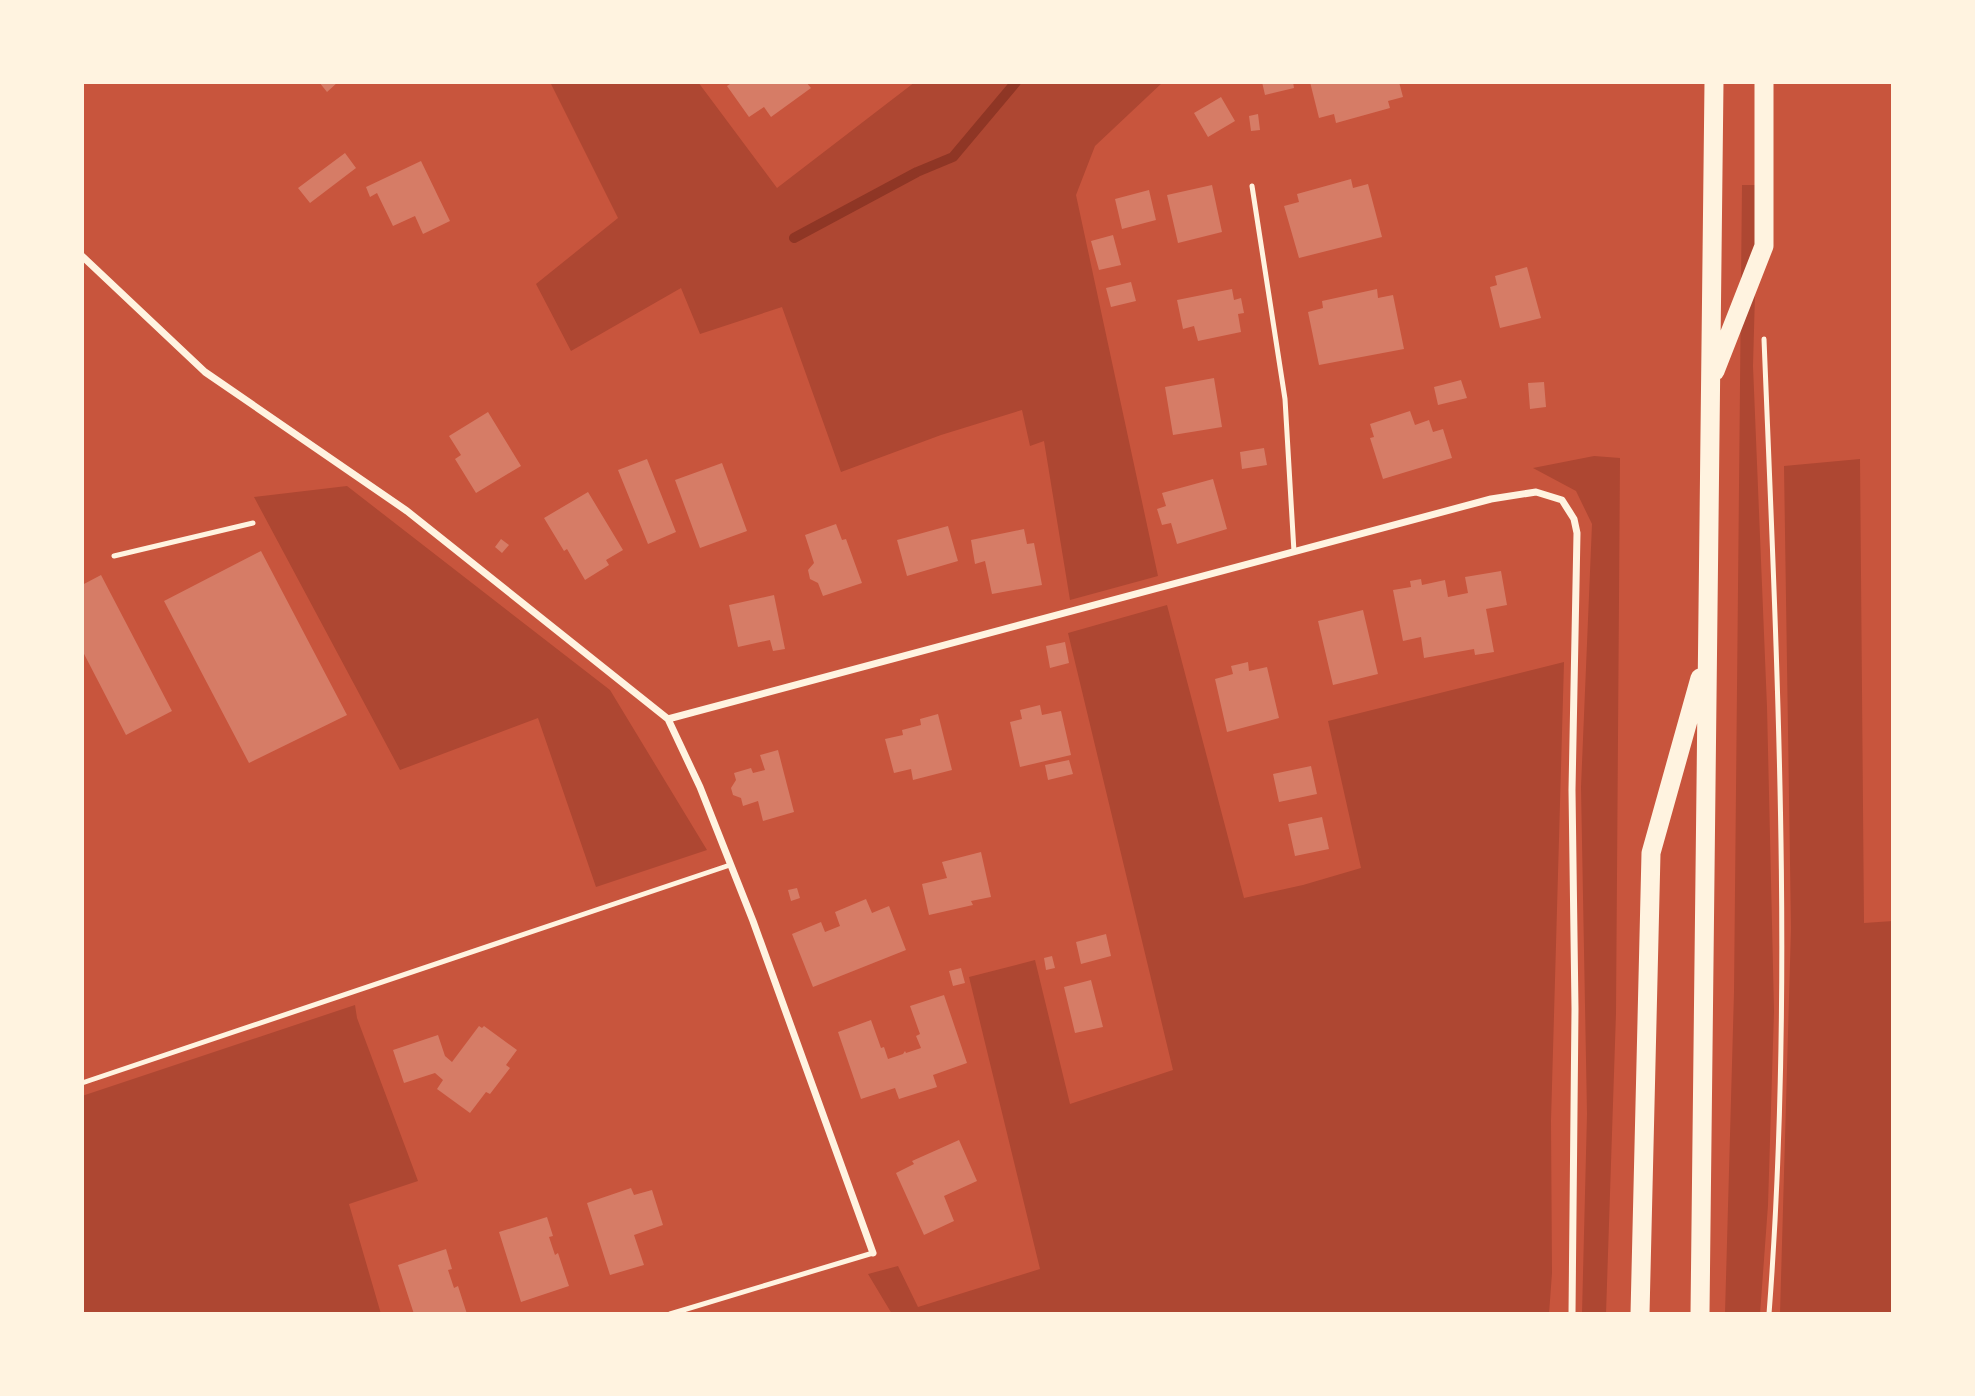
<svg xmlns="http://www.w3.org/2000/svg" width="1975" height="1396" font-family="'Roboto Condensed',sans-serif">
<rect width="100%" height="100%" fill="#c8553d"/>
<path fill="#ae4732" d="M550,82H698L777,188L915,82H1163L1095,146L1076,195L1158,576L1070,600L1044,441L1030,446L1022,410L941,435L841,472L782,307L700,334L681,288L571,351L536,284L618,218Z
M1742,185H1758L1753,366L1767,707L1774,1011L1768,1205L1760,1314H1725L1734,992Z
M1594,456L1620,458L1616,1013L1606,1314H1582L1587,1114L1581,787L1592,524L1576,491L1533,468Z
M1860,459L1864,923L1893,921V1314H1780L1791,928L1784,466Z
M347,486L610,690L707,850L596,887L538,718L400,770L254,497Z
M1167,605L1244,898L1303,885L1361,868L1328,721L1564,662L1551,1121L1552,1273L1549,1314H892L868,1274L898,1266L918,1307L1040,1269L969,977L1035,960L1070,1104L1173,1070L1068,633Z
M355,1005L357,1018L418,1181L349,1204L381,1314H82V1096Z"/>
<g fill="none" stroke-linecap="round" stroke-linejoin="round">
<path stroke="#8f3625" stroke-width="10" d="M794,238L917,172L953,157L1016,82"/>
</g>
<path fill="#d67c66" d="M319,82H338L327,92Z
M733,82H806L811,88L771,117L764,107L749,117L727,86Z
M1262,82H1293L1294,88L1265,95Z
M1310,82H1399L1403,97L1388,101L1390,108L1336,123L1334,114L1319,118Z
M1221,97L1235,121L1208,137L1194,113Z
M1258,114L1260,130L1251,131L1249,116Z
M345,153L356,168L310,203L298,188Z
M421,161L450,221L423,234L415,216L393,226L377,193L370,197L366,187Z
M1351,179L1353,188L1368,184L1382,237L1299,258L1284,206L1299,202L1297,194Z
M1212,185L1222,232L1178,243L1167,195Z
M1149,190L1156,220L1122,229L1115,199Z
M1113,235L1121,265L1099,270L1091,241Z
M1527,267L1541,318L1500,328L1490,287L1497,285L1495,276Z
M1131,282L1136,301L1111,307L1106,288Z
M1232,289L1234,300L1241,298L1244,313L1238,314L1241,332L1198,341L1194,326L1183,329L1177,300Z
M1377,289L1378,298L1393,295L1404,349L1319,365L1308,312L1323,308L1322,301Z
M1214,378L1222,427L1173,435L1165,387Z
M1461,380L1467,398L1438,405L1434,387Z
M1544,382L1546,407L1530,409L1528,383Z
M1410,411L1415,425L1429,420L1433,432L1443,429L1452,458L1383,479L1370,438L1374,437L1370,424Z
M488,412L521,466L476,493L455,459L461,455L449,436Z
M1264,448L1267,465L1242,469L1240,452Z
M647,459L676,532L648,544L618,470Z
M722,463L747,531L700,548L675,480Z
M1213,479L1227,529L1177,544L1171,523L1162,525L1157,509L1166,506L1162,493Z
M588,492L623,550L606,560L609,565L585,580L567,549L564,551L544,518Z
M836,524L842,540L846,539L862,583L823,596L818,583L810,579L808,570L814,563L805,535Z
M948,526L958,561L907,576L897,540Z
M1024,529L1027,544L1034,543L1042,585L992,594L985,561L975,564L971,540Z
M501,539L509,545L502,553L495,547Z
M261,551L347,715L249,763L164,601Z
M1501,571L1507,605L1486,609L1494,652L1475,655L1474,649L1424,658L1421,637L1403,641L1393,590L1411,587L1410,581L1421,579L1422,585L1445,580L1448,597L1468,593L1465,577Z
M101,575L172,711L126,735L82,650V585Z
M774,595L785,649L773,651L770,640L738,647L729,605Z
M1363,610L1378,674L1333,685L1318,621Z
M1065,642L1069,663L1050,668L1046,646Z
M1248,662L1249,671L1267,667L1279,718L1227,732L1215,679L1233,674L1231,666Z
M1040,705L1042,715L1061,711L1071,755L1020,767L1010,722L1022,719L1020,710Z
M938,714L952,770L913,780L911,769L894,773L885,739L903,735L902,730L921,725L920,719Z
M778,750L794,812L763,821L758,801L743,806L741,798L733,795L731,788L736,780L734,773L751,768L753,773L765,770L760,755Z
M1069,760L1073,774L1048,780L1045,765Z
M1311,766L1317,794L1279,802L1273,774Z
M1322,817L1329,849L1295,856L1288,824Z
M981,852L991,897L971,901L973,905L929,915L922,884L947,878L942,862Z
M797,888L800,898L791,901L788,890Z
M866,899L872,913L889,906L906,950L813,987L792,934L821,922L825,932L840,926L835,912Z
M1106,934L1111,956L1081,964L1076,942Z
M1052,956L1055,968L1046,970L1044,958Z
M961,968L965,983L953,986L949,971Z
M1091,980L1103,1027L1075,1033L1064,987Z
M944,995L967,1063L933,1075L937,1087L899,1099L895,1088L861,1099L838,1032L871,1020L881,1048L884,1047L888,1059L903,1054L905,1051L906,1053L921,1048L916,1036L920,1034L910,1006Z
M479,1026L482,1028L484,1026L517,1050L506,1065L510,1068L490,1094L486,1092L470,1113L437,1089L443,1080L435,1073L404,1083L393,1050L438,1035L445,1056L452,1062Z
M959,1140L977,1181L944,1196L954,1221L924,1235L896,1173L914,1164L912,1161Z
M631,1188L634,1195L652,1190L663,1225L634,1235L644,1265L610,1275L587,1203Z
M547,1217L553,1236L549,1237L555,1255L558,1253L569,1286L521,1302L499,1232Z
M446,1249L452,1269L448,1270L454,1288L458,1286L467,1314H414L398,1265Z"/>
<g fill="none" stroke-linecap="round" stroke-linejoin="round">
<path stroke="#fff3e0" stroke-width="5" d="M1252,186L1285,399L1294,552
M1764,339C1777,664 1794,989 1769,1314
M114,556L253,523
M82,1083L730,865
M670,1314L873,1253"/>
<path stroke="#fff3e0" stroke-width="7" d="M82,256L205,372L407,511L668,719L700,787L753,921L873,1253
M668,719L1491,499L1536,492L1562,500L1574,519L1577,533L1572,790L1575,1009L1572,1314"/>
<path stroke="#fff3e0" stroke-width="19" d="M1715,371L1764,246V82
M1640,1314L1651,853L1700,678
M1700,1314L1714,82"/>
</g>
<rect width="1975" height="1396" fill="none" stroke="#fff3e0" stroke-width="168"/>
</svg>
